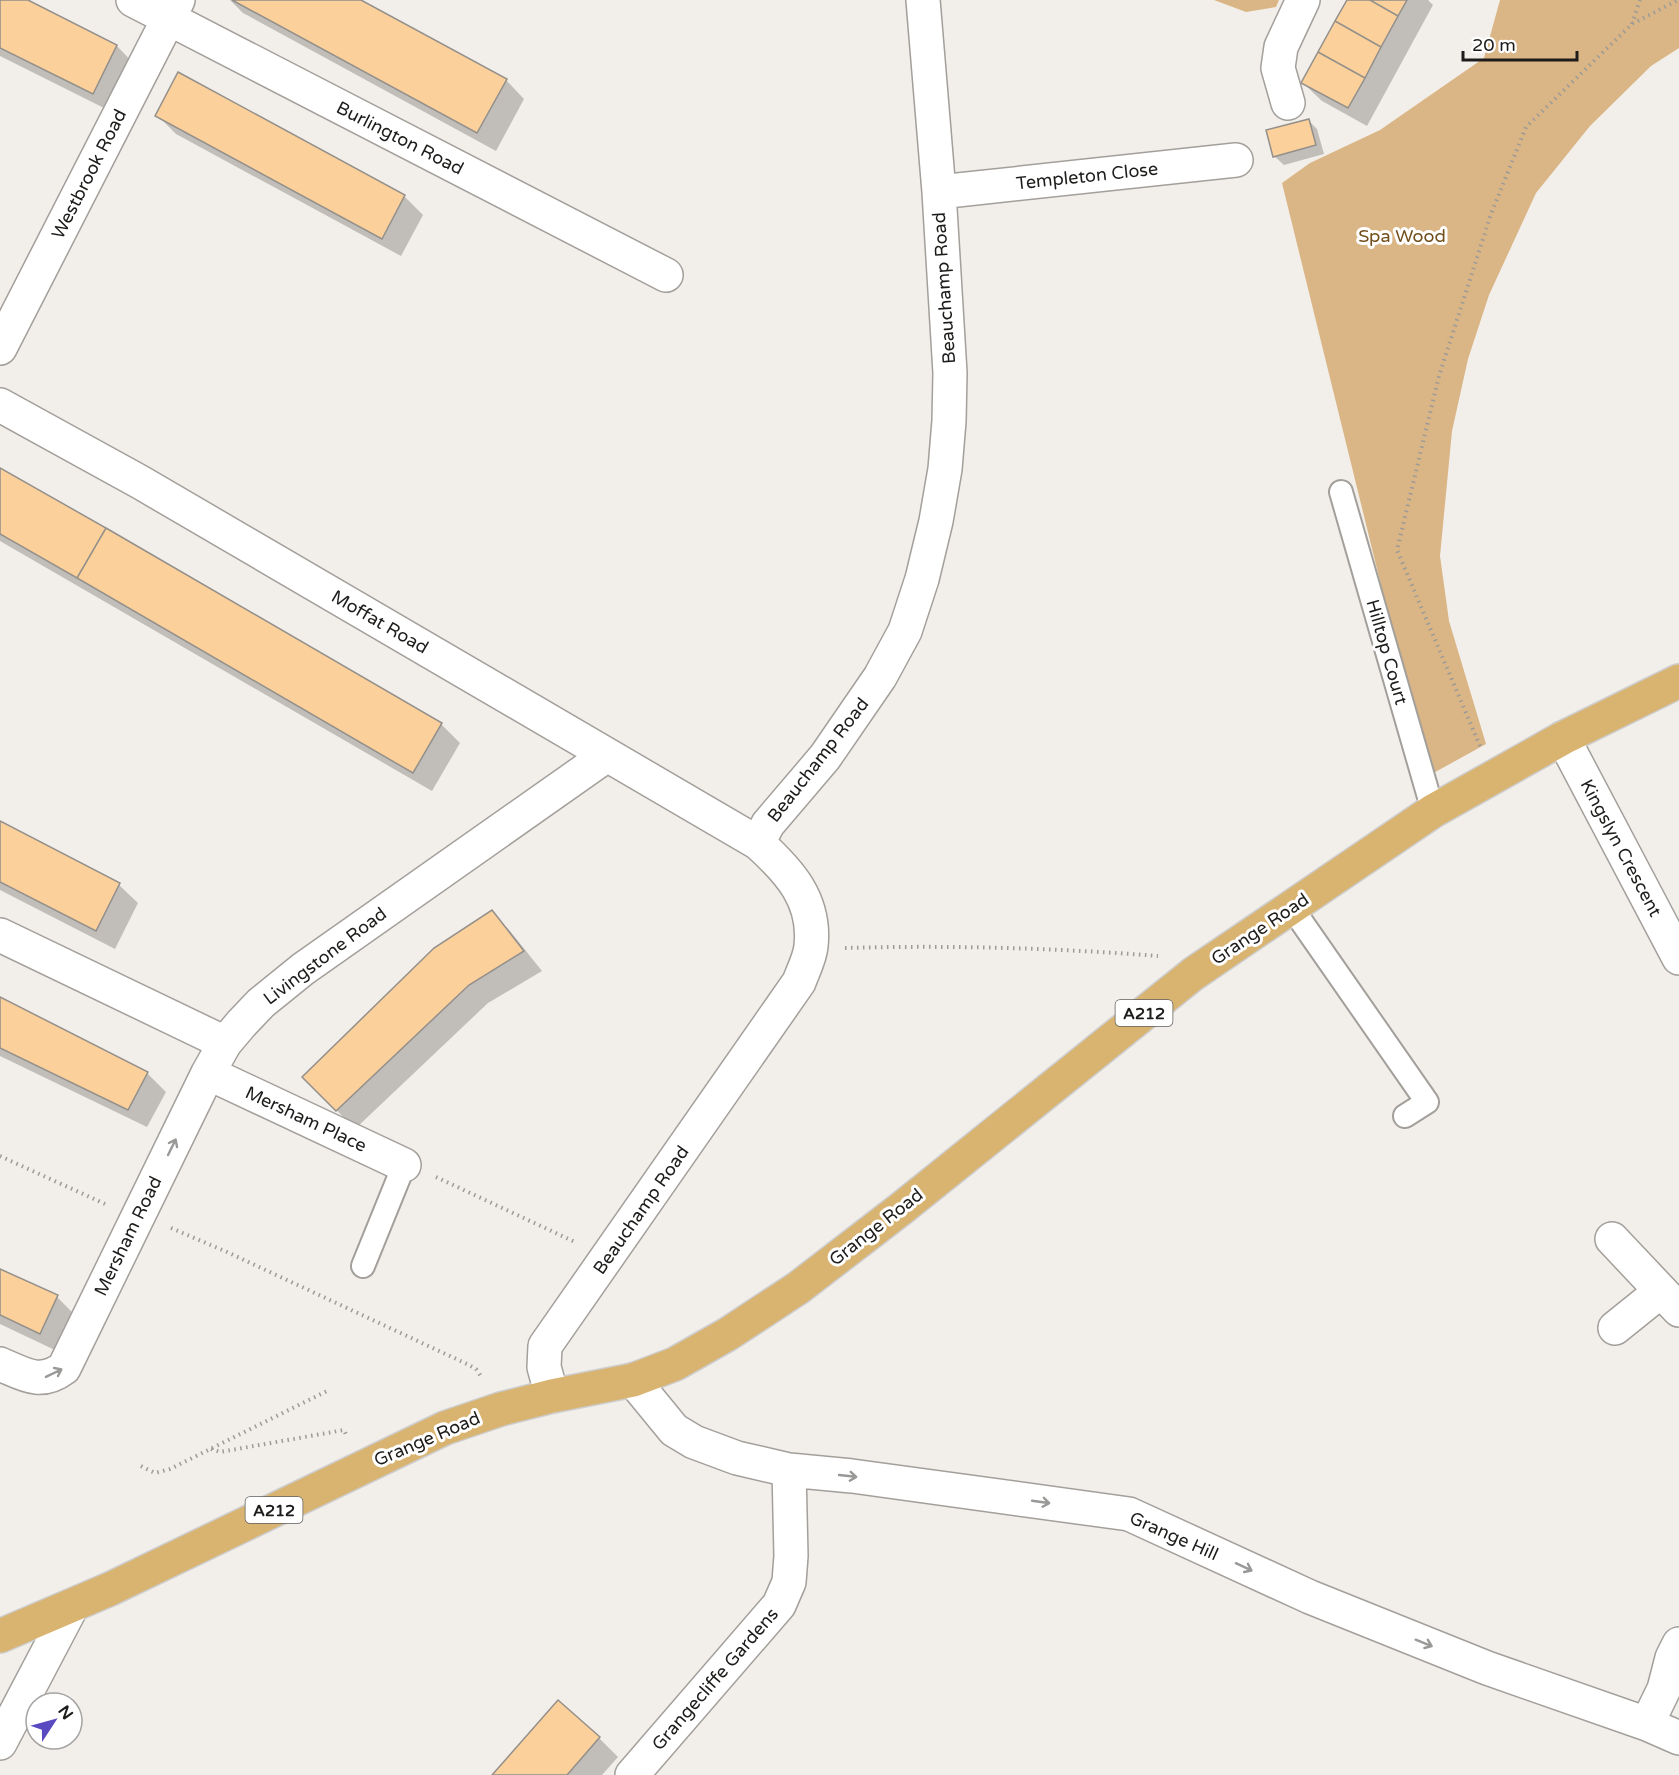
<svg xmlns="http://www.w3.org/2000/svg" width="1679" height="1775" font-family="'Varela Round',sans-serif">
<rect width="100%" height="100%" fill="#f2eee9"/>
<path fill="#dab585" d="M1214,0H1279L1276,7L1246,12Z
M1500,0H1679V48L1651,66L1590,126L1536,193L1489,295L1468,359L1452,431L1440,556L1449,621L1486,744L1428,776L1282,183L1310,163L1380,130L1484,58Z"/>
<path fill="#0003" d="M0,0H24L117,46L135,65L112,112L0,56Z
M230,0H358L506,80L524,99L496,151L243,13Z
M1348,0H1428L1433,5L1367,126L1322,101L1303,83Z
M179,74L404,196L423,215L401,256L176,134L157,115Z
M1308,120L1317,129L1324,154L1284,165L1274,156Z
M0,470L441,724L460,743L432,791L0,541Z
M0,823L119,885L138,903L115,949L0,890Z
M492,912L510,931L542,971L488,1003L355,1129L304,1077Z
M0,999L147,1073L166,1092L147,1127L0,1056Z
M0,1270L57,1297L76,1316L59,1352L0,1324Z
M599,1738L618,1757L602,1775H494Z"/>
<path fill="#fbd09a" stroke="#938f8b" stroke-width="1.5" d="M0,0H28L117,45L93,94L0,48Z
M232,0H361L507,79L477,133Z
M1347,0H1370L1398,16L1381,47L1335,21Z
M1370,0H1407L1398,16Z
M1335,21L1381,47L1365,78L1318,52Z
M1318,52L1365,78L1348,108L1301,83Z
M178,72L405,195L382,239L155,116Z
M1309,119L1316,145L1273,157L1266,130Z
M0,468L106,528L77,578L0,534Z
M106,528L442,723L413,773L77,578Z
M0,821L120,883L96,931L0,882Z
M492,910L524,951L469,985L336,1111L302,1077L434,948Z
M0,997L148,1072L128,1110L0,1048Z
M0,1269L58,1295L40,1334L0,1315Z
M558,1700L600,1737L567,1775H492Z"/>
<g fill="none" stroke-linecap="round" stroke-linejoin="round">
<g stroke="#a39f9b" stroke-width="26">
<path id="service" d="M1341,492L1433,811
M1292,908L1427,1102L1405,1116
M363,1266L404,1165"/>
</g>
<g stroke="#a39f9b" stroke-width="36">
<path id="minor" d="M133,0L666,275
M1288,103L1278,68L1281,47L1303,0
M939,192L1236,160
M0,348L178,0
M0,405L140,482L758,843C789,871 816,900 811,946C810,958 803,971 799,982L545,1346L544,1367L552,1396
M1563,738L1679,958
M758,843L768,824L825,757L880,677L905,631L922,579L936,521L945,469L949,421L950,373L939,192L923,0
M0,935L225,1043
M208,1073L404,1165
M1612,1239L1679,1310
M1615,1328L1661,1291
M0,1364C24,1374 40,1386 64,1368L208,1073L225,1043L241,1024L261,1003L303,969L607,755
M633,1380L674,1430L694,1442L737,1458L789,1470L852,1476L1129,1514L1310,1597L1487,1668L1647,1724L1679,1738
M1647,1724L1664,1689L1672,1658L1679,1644
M0,1743L72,1606
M632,1775L779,1605L789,1582L791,1556L789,1470"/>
</g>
<g stroke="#cdcdcd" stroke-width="36">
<path id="primary" d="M0,1636L110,1589L445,1428L501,1409L552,1396L633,1380L675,1364L728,1334L798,1288L902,1208L1193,974L1433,811L1563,738L1679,681"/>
</g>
<path stroke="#9d9b97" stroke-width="4" stroke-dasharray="1.5 4.5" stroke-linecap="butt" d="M1632,24L1640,0
M1480,746L1397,550L1439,376L1491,214L1526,127L1632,24L1678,0
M845,948C949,945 1055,948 1158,956
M0,1156L105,1204
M436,1177L575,1242
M171,1228L227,1252L467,1364L476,1369L482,1378
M211,1449L220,1452L344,1430L347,1437
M141,1466L155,1473L170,1469L329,1390"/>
<use href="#service" stroke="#fff" stroke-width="22"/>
<use href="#minor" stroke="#fff" stroke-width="33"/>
<use href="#primary" stroke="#d9b370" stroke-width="33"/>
</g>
<defs><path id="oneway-shaft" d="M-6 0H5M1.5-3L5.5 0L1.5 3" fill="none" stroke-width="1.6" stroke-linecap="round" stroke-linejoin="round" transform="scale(1.5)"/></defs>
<g stroke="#999998">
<use href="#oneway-shaft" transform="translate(172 1147) rotate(-64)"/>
<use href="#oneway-shaft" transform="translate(54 1373) rotate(-26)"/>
<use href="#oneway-shaft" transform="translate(848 1476) rotate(6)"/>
<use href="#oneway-shaft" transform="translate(1041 1502) rotate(8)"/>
<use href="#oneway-shaft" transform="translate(1244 1567) rotate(25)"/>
<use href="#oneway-shaft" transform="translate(1424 1643) rotate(22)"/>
</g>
<g text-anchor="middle" stroke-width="6" stroke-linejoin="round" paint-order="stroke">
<g fill="#fff" stroke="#61605f" stroke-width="1.5">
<rect x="1115.5" y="1000" width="57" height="26" rx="4.5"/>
<rect x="245.5" y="1497" width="57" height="26" rx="4.5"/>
</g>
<g font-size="16" font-weight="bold" fill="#1d1c1a">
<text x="1144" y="1019">A212</text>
<text x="274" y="1516">A212</text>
</g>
<g font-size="18" fill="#1d1c1a" stroke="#fff">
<text transform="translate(400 138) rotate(27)" y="6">Burlington Road</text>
<text transform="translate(89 174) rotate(-63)" y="6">Westbrook Road</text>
<text transform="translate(1087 176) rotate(-6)" y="6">Templeton Close</text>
<text transform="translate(944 288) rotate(-94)" y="6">Beauchamp Road</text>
<text transform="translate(380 622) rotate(30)" y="6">Moffat Road</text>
<text transform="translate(1387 652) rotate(74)" y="6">Hilltop Court</text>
<text transform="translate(818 760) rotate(-52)" y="6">Beauchamp Road</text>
<text transform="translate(1621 848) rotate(62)" y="6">Kingslyn Crescent</text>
<text transform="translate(1260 929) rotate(-34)" y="6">Grange Road</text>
<text transform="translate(325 956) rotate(-37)" y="6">Livingstone Road</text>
<text transform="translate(306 1119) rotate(25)" y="6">Mersham Place</text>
<text transform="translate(641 1210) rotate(-55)" y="6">Beauchamp Road</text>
<text transform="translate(876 1227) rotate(-38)" y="6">Grange Road</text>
<text transform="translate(128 1236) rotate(-64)" y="6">Mersham Road</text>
<text transform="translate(427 1439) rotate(-23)" y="6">Grange Road</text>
<text transform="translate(1174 1536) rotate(24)" y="6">Grange Hill</text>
<text transform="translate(715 1679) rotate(-49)" y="6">Grangecliffe Gardens</text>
</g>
<g font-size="18" fill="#714e1a" stroke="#fff">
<text x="1402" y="242">Spa Wood</text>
</g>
</g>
<g transform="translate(54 1721) rotate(54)"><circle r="28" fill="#ffffff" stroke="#a5a4a3" stroke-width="1.5"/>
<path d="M0-4.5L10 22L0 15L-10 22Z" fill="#5a4ac2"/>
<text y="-9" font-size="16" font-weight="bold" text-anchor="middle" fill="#1d1c1a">N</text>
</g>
<path d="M1463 51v9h114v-9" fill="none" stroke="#1d1c1a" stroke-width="3"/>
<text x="1472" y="51" font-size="18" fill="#1d1c1a" stroke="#ffffff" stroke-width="4.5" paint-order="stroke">20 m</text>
</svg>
